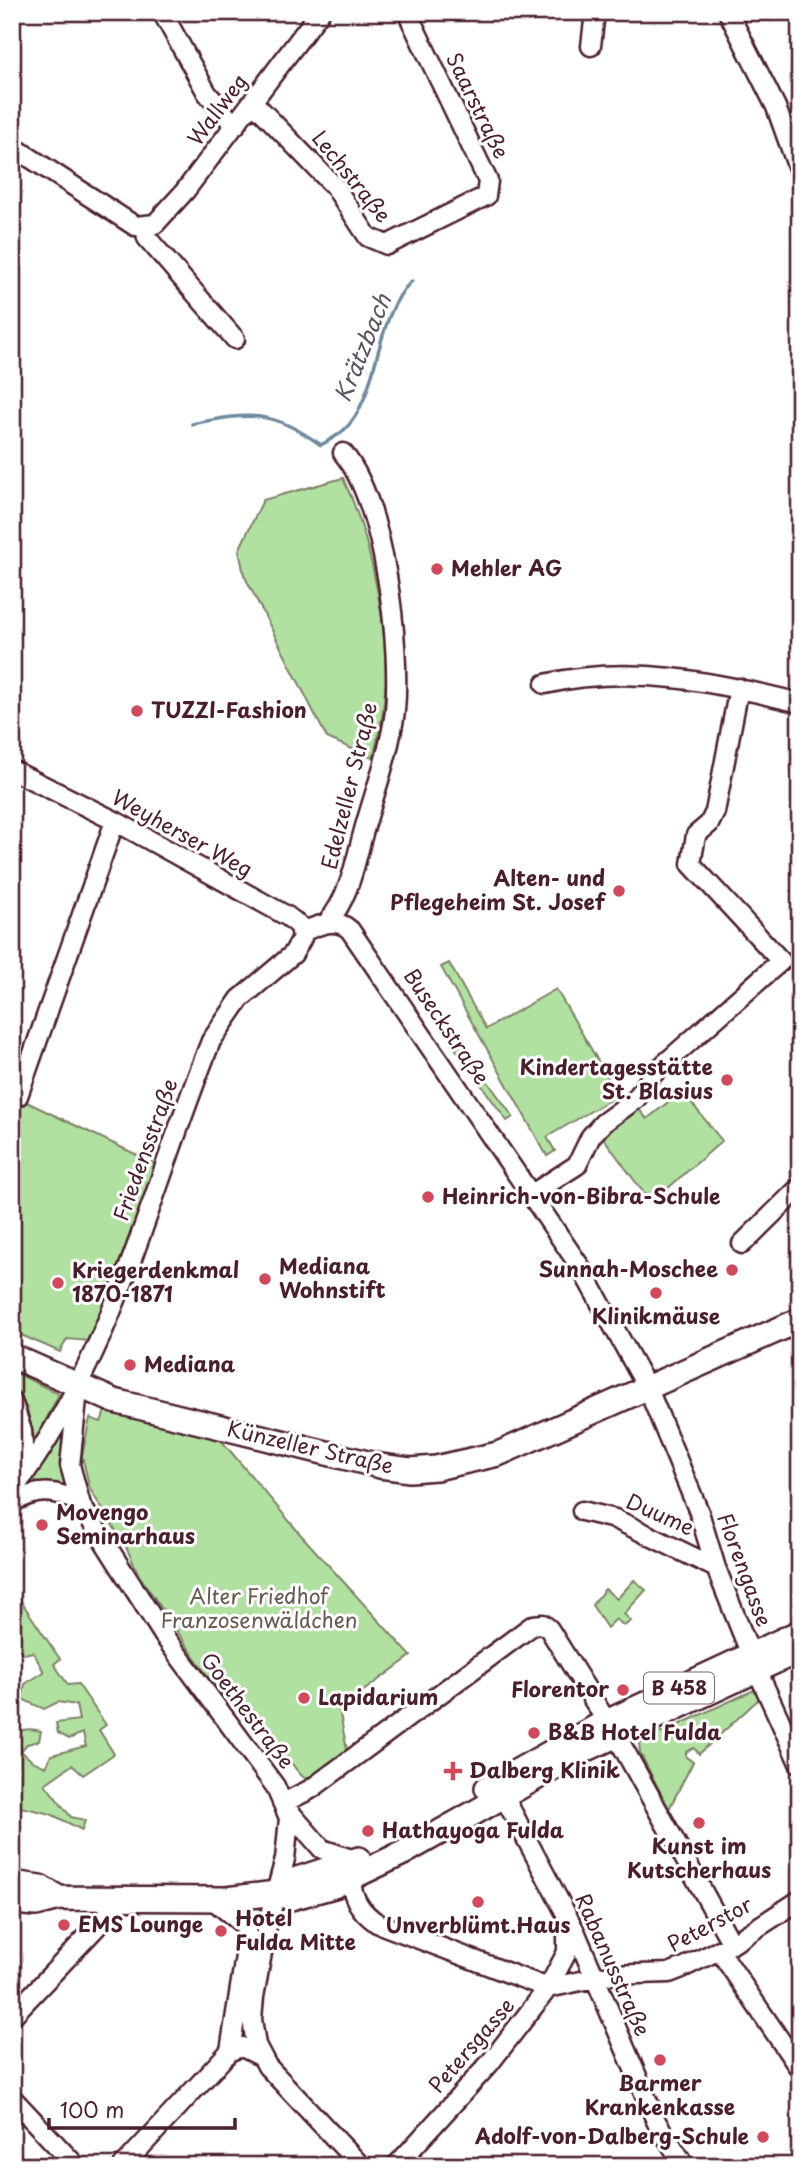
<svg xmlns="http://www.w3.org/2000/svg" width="812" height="2178" font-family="'Playpen Sans',sans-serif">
<rect width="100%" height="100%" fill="#fff"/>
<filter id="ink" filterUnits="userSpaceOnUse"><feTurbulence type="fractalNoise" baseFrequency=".0143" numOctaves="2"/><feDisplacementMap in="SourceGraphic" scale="14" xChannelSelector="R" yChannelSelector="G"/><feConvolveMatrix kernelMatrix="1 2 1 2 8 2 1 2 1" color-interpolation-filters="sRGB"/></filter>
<g filter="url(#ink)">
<path fill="#b1e1a1" stroke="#7e8066" stroke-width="2" d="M343,478C372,540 393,643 383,710C381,726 377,742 373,758L327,738L244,575L239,550L263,500Z
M449,963L486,1029L556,989L618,1095L547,1137L555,1151L547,1156L441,967Z
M456,1037L513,1117L507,1121L450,1041Z
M682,1091L722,1141L651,1203L602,1136L638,1108L647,1119Z
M12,1095L156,1164L90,1341L67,1339L60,1352L12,1331Z
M12,1371L59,1394L35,1441L27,1409L12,1384Z
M105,1411L220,1439L301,1535L411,1656L339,1709L348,1755L310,1783L299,1773L254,1714L251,1716L231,1692L224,1696L215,1687L139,1575L126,1547L90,1489L82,1456L90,1418L101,1422Z
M65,1422L68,1424L61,1467L67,1489L38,1485L33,1478Z
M634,1580L646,1590L624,1614L631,1621L624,1626L616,1619L607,1628L592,1605L605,1589L617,1599Z
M12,1588L60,1659L54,1664L68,1685L78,1684L106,1725L99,1730L114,1754L83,1775L72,1765L45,1784L71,1817L85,1820L82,1830L51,1814L12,1805V1737C20,1728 30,1728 41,1731L39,1741L27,1744L21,1751L32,1761L46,1767L51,1755L86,1746L83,1733L69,1739L58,1733L56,1723L79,1720L76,1705L58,1702L44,1709L22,1699L25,1684L44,1672L33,1652L24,1654L12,1643Z
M754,1690L760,1698L699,1754L694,1748L686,1752V1757L693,1762L669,1809L640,1753L639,1743Z"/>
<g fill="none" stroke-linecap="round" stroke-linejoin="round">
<path stroke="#6e899c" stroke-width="3.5" d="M192,424C251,412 271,410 321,445C329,440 338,436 344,430C380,397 373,317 412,281"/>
<g stroke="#4a1f2b" stroke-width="23">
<path id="minor" d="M162,12L207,93L235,126
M728,12L776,107L800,174
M591,46L594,21L591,12
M253,102L335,187L368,237L387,245L486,196L488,181L407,12
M12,146L135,226L155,224L185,191L320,12
M145,227L147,238L235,339
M545,684C631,664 716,682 800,703
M12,770L115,821L287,916L300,926L302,938L293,954L240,999L211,1041C150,1192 113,1359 12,1491
M327,923C350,897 355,862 364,830C375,791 390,751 395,711C401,646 385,503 343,453
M302,932C317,926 336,916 350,930L581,1268L648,1389L699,1512L716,1568L757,1670L800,1765
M18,1096L115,821
M532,1194L577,1165L591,1136L603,1123L636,1099L653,1074L781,961L691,864L696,835L709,824L715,812L739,688
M742,1244L800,1187
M78,1390L70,1465L81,1505L164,1636L275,1786L289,1818L285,1859L267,1926L254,1997L252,2019L256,2045L267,2066L361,2166
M12,1401L22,1431L25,1474
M12,1503C36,1489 58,1488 81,1505
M582,1511L615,1519L716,1568
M616,1735L732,1944
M499,1787L575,1931L657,2123L685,2166
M283,1803L311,1789L533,1625L543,1624L549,1629L607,1722
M287,1809L322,1849L354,1860
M351,1879C352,1899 361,1912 377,1923L548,1988L609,1975L669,1973L682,1968L732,1944L800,1900
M212,1899L244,1925L248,1937L230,2051
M719,1950L797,2065L800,2063
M12,2016L122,1900
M12,2098L76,2166
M123,2166L230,2051L242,2047L260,2056
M396,2166L489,2064L548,1988L567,1952V1922"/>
</g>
<g stroke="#4a1f2b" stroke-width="28">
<path id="major" d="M12,1356L114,1401L380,1466L410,1470L436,1468L498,1454L800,1320
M487,1788L596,1727L800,1632
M12,1883L40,1887L59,1898
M276,1893L288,1882L359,1859
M12,1902L36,1904L59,1898L226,1899L276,1893L291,1898L334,1886L403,1853L589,1748L800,1650"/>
</g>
<use href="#minor" stroke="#fff" stroke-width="18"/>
<use href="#major" stroke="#fff" stroke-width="23"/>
</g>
</g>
<g fill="#d1495b" stroke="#fff" stroke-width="2.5">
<circle cx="437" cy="569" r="7"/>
<circle cx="137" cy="711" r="7"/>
<circle cx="619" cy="891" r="7"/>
<circle cx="727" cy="1080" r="7"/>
<circle cx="428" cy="1197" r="7"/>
<circle cx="732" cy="1270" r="7"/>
<circle cx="265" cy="1279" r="7"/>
<circle cx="58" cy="1283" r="7"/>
<circle cx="656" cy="1293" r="7"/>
<circle cx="130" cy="1365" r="7"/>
<circle cx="42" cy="1525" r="7"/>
<circle cx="623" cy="1690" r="7"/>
<circle cx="304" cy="1698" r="7"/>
<circle cx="534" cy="1733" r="7"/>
<path d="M449.5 1760.5h7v7h7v7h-7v7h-7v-7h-7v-7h7z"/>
<circle cx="699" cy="1823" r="7"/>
<circle cx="368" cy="1831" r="7"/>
<circle cx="478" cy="1902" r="7"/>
<circle cx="64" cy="1925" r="7"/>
<circle cx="221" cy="1931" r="7"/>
<circle cx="660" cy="2060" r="7"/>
<circle cx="763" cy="2137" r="7"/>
</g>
<g text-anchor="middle" stroke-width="6" stroke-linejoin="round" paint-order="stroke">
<rect fill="#fff" stroke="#80626b" stroke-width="2" x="644" y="1672.5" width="70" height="31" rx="5"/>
<g font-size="19" font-weight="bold" fill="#4a1f2b">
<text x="679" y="1695">B 458</text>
</g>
<g font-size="21" fill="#4a1f2b" stroke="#fff">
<text transform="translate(477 106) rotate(64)" y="7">Saarstraße</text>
<text transform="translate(218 110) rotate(-53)" y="7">Wallweg</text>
<text transform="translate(351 177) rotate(51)" y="7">Lechstraße</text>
<text transform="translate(350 786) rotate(-76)" y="7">Edelzeller Straße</text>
<text transform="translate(182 834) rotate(29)" y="7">Weyherser Weg</text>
<text transform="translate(446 1027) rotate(56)" y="7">Buseckstraße</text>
<text transform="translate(146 1150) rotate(-70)" y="7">Friedensstraße</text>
<text transform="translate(310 1448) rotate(13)" y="7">Künzeller Straße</text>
<text transform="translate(660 1515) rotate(24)" y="7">Duume</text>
<text transform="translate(744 1570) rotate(70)" y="7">Florengasse</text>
<text transform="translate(247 1711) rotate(53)" y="7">Goethestraße</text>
<text transform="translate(710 1925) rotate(-28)" y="7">Peterstor</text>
<text transform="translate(612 1965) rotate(66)" y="7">Rabanusstraße</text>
<text transform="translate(472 2046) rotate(-49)" y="7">Petersgasse</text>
</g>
<g font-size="21" font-weight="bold" fill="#4a1f2b" stroke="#fff" text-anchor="start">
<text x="451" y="576">Mehler AG</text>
<text x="151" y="718">TUZZI-Fashion</text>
<text x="605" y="886" text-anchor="end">Alten- und<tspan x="605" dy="24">Pflegeheim St. Josef</tspan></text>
<text x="713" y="1075" text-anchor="end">Kindertagesstätte<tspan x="713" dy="24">St. Blasius</tspan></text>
<text x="442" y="1204">Heinrich-von-Bibra-Schule</text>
<text x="279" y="1274">Mediana<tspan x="279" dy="24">Wohnstift</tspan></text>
<text x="718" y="1277" text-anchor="end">Sunnah-Moschee</text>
<text x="72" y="1278">Kriegerdenkmal<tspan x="72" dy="24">1870-1871</tspan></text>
<text x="656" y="1324" text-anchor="middle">Klinikmäuse</text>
<text x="144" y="1372">Mediana</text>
<text x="56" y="1520">Movengo<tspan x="56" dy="24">Seminarhaus</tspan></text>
<text x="609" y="1697" text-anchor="end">Florentor</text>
<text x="318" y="1705">Lapidarium</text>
<text x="548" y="1740">B&amp;B Hotel Fulda</text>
<text x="469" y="1778">Dalberg Klinik</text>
<text x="382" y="1838">Hathayoga Fulda</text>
<text x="699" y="1854" text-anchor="middle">Kunst im<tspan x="699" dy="24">Kutscherhaus</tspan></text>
<text x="235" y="1926">Hotel<tspan x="235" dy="24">Fulda Mitte</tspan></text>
<text x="78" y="1932">EMS Lounge</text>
<text x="478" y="1933" text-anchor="middle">Unverblümt.Haus</text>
<text x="660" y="2091" text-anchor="middle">Barmer<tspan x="660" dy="24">Krankenkasse</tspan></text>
<text x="749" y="2144" text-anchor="end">Adolf-von-Dalberg-Schule</text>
</g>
<g font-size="21" fill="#69594e" stroke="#fff">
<text x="259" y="1604">Alter Friedhof<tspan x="259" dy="24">Franzosenwäldchen</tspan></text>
</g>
<g font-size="23" font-style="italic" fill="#5c5463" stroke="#fff">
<text transform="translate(363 348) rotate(-68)" y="8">Krätzbach</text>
</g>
</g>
<rect width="812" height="2178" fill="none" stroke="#fff" stroke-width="42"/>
<rect x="21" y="21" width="770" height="2136" fill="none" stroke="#4a1f2b" stroke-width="2.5" filter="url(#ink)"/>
<path d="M49 2118v10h186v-10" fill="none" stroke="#4a1f2b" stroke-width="3.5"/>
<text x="60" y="2118" font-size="21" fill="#4a1f2b" stroke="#ffffff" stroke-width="5" paint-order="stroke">100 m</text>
</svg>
